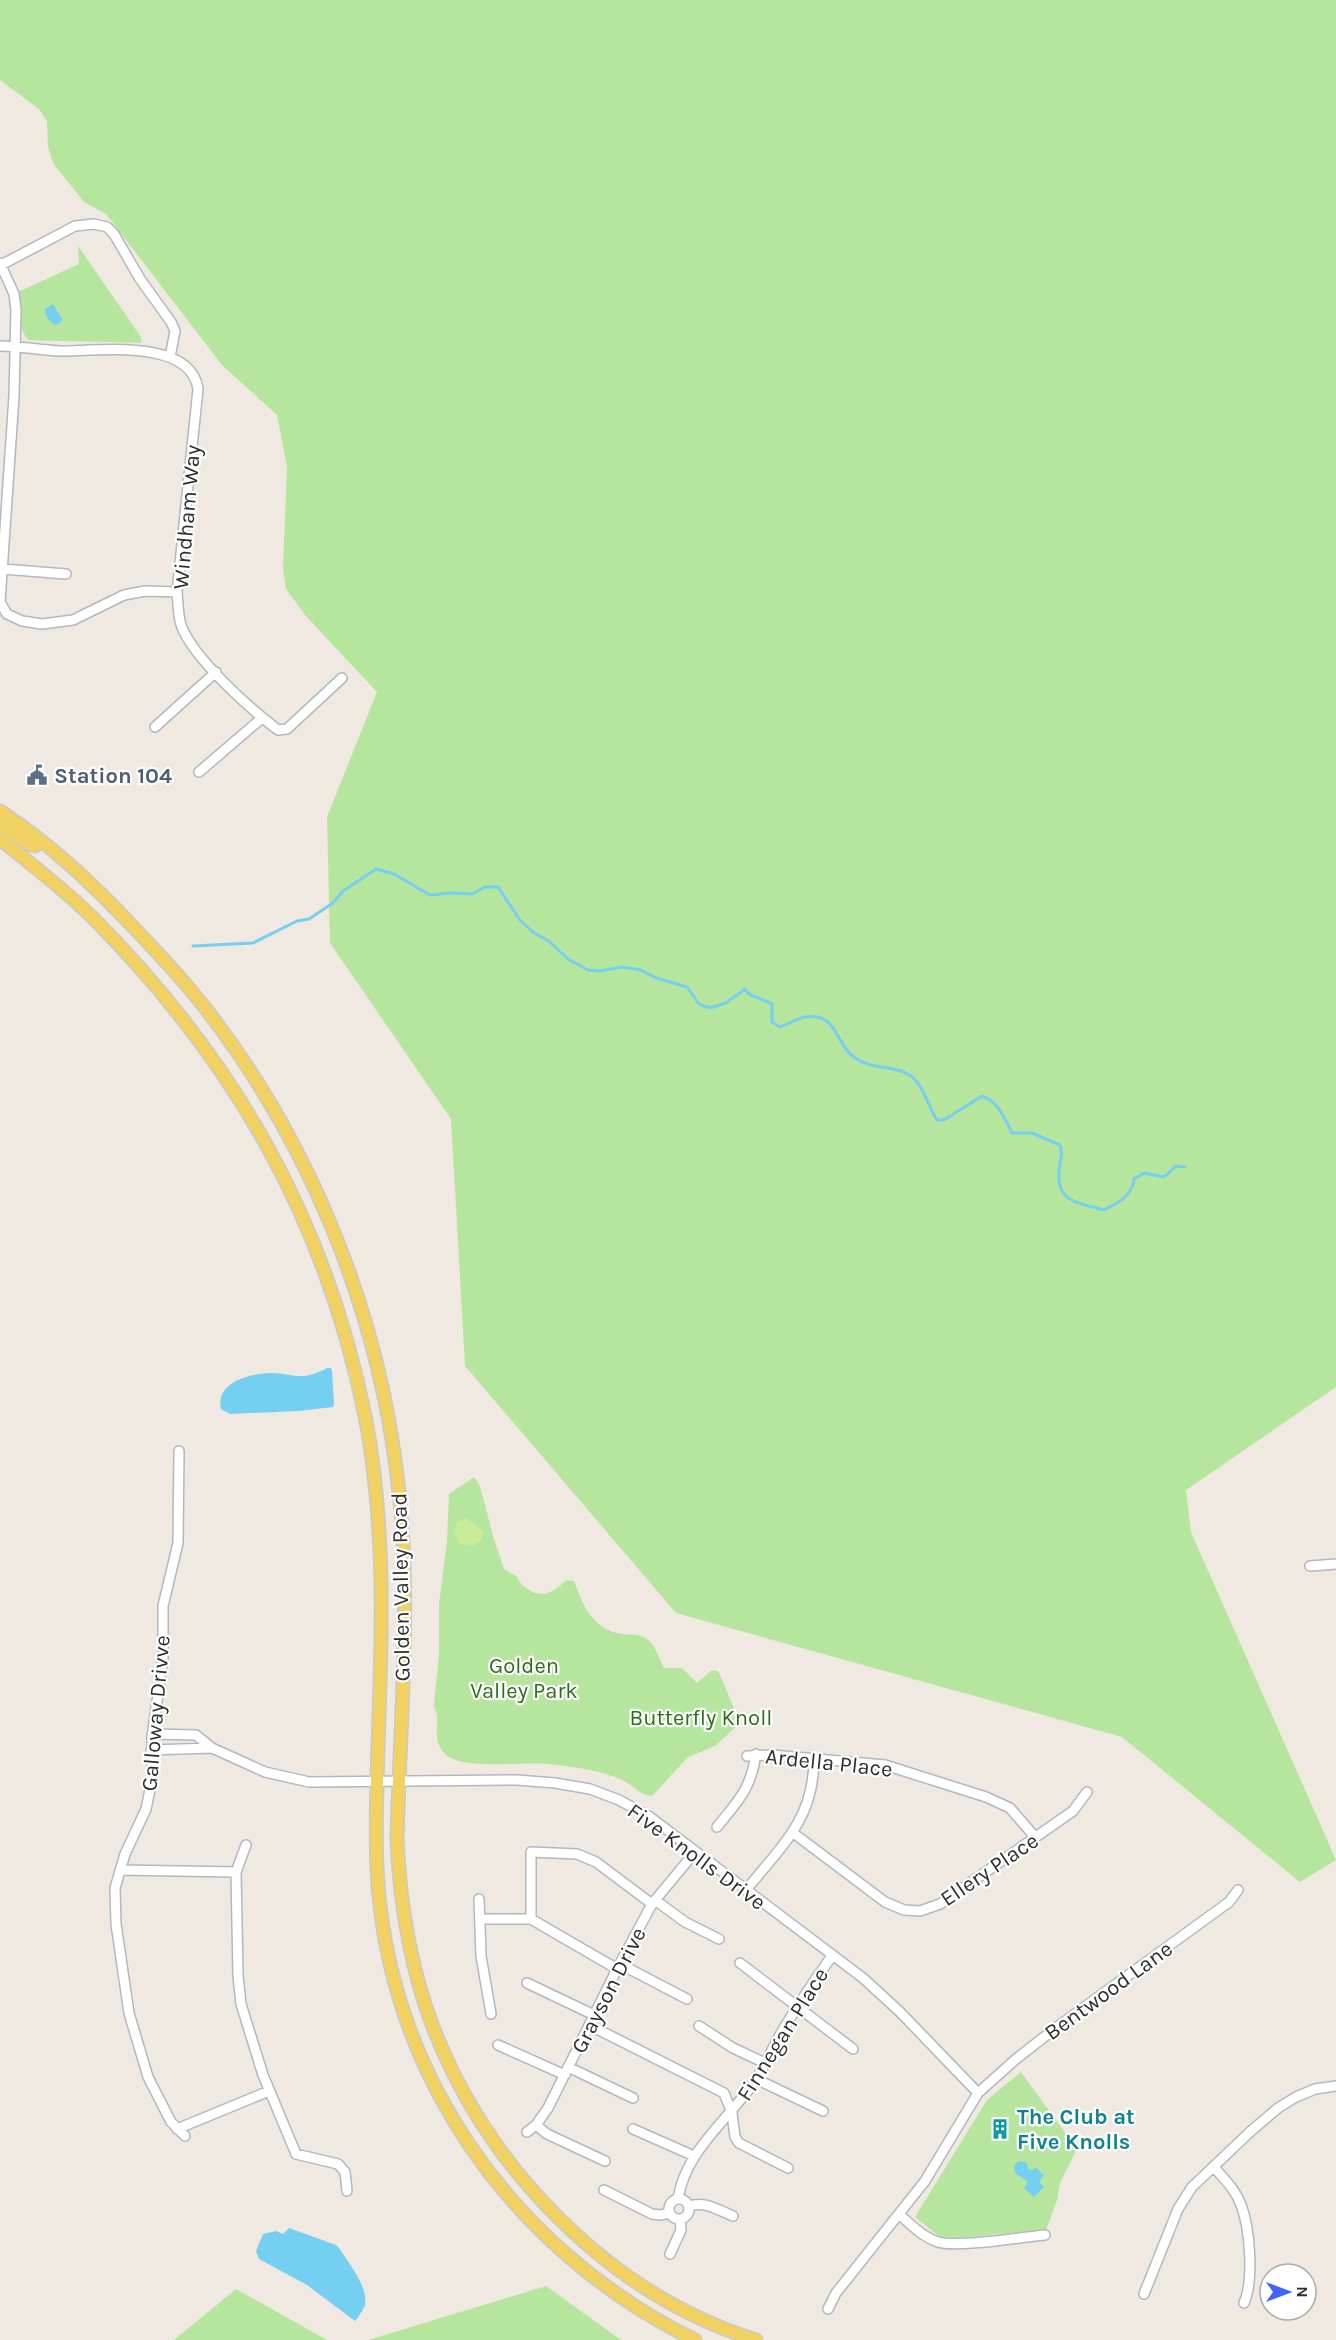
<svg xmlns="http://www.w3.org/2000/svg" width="1336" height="2340" font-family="Karla,sans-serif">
<rect width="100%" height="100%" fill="#efe9e1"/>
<path fill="#b6e59e" d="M0,0H1336V1387L1186,1490L1191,1532L1336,1860L1300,1882L1122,1737L676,1613L465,1366L451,1119L330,943L327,817L377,692L306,616L286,589L283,569L287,466L277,415L222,365L106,214L84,202L53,163L48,146L47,121L39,109L0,80Z
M78,246L141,337V343C103,341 66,342 29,340C17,331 22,306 18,292L79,264Z
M474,1477L480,1486L493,1536L504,1569L516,1576L522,1585L534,1593L544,1594L553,1591L567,1580L574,1581C583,1605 592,1629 621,1634C630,1635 641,1633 648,1640C655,1645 660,1660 664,1668H682L697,1683L711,1671L716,1670L719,1673L737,1715L739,1724L715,1746L688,1757L652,1796C641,1796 634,1786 624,1781C605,1771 570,1766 548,1764C522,1761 464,1771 445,1754C430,1740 442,1721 434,1706L439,1654V1604L447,1541L449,1494Z
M1021,2072L1077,2149L1060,2183L1057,2200L1046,2230L953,2238L940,2237L915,2217L987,2100Z
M546,2286L621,2340H368Z
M236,2289L327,2340H174Z"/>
<path fill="#c9ec9a" d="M466,1518L484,1532L481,1540L473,1546L461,1544L455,1535L457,1523Z"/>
<path fill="#75cff0" d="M53,304L63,320L56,325C48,321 46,318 45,309Z
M327,1368H331L332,1371L334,1404L333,1407L299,1411L230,1414L221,1409C215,1382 251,1373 272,1373C283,1373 294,1377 305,1376C312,1375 322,1371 327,1368Z
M1021,2161L1027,2163L1028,2169L1033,2170L1035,2167L1044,2175L1039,2182L1044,2187L1034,2197L1024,2188L1028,2182L1015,2173L1014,2167L1016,2163Z
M289,2228L336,2245L340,2249C349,2264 368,2286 365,2305C363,2311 358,2317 355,2321L307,2285L259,2259L256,2251L263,2234L276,2231L283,2234Z"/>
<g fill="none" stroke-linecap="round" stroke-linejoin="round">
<path stroke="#75cff0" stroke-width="3" d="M193,946L253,943L297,921L309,919L333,903L343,891L376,869L394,874L430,895L451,893L472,894L485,887H498L520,920L533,932L550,942L568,959L588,970L600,971L622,967L641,970L656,978L687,987L699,1004L710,1008L726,1003L745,989L749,994L772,1004V1022L780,1027C788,1024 798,1018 806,1017C838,1012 835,1045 855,1058C872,1070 896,1065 911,1076C925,1087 928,1107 937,1120H944L982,1096C998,1101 1005,1119 1012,1133H1032L1060,1145C1063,1152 1061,1156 1060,1163C1053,1201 1074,1202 1104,1210C1118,1203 1133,1195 1134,1179L1144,1173L1164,1177L1176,1166L1185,1167"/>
<g stroke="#b4b7c1" stroke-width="12">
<path id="minor" d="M0,263L14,294L16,310L14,396L0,602L7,614L22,621L42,624L73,620L124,595L145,591L177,592
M1,265L75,226L94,224L107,227L114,234L140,279L171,322L175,331L170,357
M0,346C20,346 39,350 60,351C97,351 191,338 198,389L177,592C178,603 178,615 181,625C193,658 249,708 278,730L287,729L342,678
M3,569L66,574
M155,727L216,672
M199,772L262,718
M179,1451L178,1543L163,1606V1658L152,1737V1780L146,1809L125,1854L115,1888L116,1924L129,2013L148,2077L171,2122L185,2136
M1310,1566L1336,1564
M152,1734L196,1735L212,1748L265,1772L309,1782L517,1780L555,1783L590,1789L619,1800L650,1817L863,1978L900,2012L978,2093
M151,1750L212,1748
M747,1756L772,1755L885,1765L986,1797L1010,1808L1035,1837
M717,1827C738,1801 751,1789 756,1754
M792,1832L885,1902L904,1910L920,1911L940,1904L1073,1811L1087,1792
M246,1845L236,1872L238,1976L241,2004L263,2075L296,2154L338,2164L345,2172L347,2191
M120,1870L236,1872
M746,1890C769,1861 802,1830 810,1792C813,1782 813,1770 815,1760
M479,1899L481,1956L491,2014
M655,1900L685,1922L719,1939
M480,1919H531
M531,1919V1852L577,1854L596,1862L652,1904
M531,1919L617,1969
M740,1963L853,2049
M620,1964L687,1999
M527,1983L594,2015
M589,2025L724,2093L732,2113L735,2137L739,2143L788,2168
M699,2026L733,2048L765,2063
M498,2045L565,2075
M568,2067L633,2098
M756,2079L823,2111
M536,2125L547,2134L605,2161
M177,2129L269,2091
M633,2129L694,2156
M527,2132L536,2125L548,2108L617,1969L652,1904L695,1852
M1214,2167C1224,2179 1236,2190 1241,2205C1250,2228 1254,2281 1244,2303
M604,2190L652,2214L660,2215L670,2213
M678,2199C685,2151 729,2119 755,2081C765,2066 772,2049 781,2033C797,2006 814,1981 832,1956
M669 2209a10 10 0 1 1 20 0a10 10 0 1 1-20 0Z
M689,2206C706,2201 718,2210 733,2216
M900,2215C911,2225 923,2237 938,2242C956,2248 1023,2237 1045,2235
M670,2254L681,2230L680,2219
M1144,2294L1178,2209L1192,2187L1251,2131L1278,2108L1296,2097L1315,2089L1336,2086
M828,2309L836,2293L925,2181L978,2093L1016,2059L1057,2027L1229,1902L1238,1890"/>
</g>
<g stroke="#c9c9c9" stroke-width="15">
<path id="major" d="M0,811C48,842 97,888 136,930C161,956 187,984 209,1013C309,1143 375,1305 396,1467C413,1590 400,1717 397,1840C400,1904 410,1967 433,2027C488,2169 609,2294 756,2340
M0,824L31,845L35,846L40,842
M0,839C32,865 65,890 94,919C236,1062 327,1222 366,1421C386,1528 382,1637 378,1745C377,1786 375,1827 377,1868C386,2073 513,2251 695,2340"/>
</g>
<use href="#minor" stroke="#fff" stroke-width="9"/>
<use href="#major" stroke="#f2d163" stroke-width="12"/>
</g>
<defs>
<g id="civic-bare" transform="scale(1.62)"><path d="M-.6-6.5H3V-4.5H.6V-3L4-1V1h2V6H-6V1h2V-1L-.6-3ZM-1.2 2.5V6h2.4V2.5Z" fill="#5c6f8a" stroke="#fff" stroke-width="2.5" paint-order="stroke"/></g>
<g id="building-bare" transform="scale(1.62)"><path d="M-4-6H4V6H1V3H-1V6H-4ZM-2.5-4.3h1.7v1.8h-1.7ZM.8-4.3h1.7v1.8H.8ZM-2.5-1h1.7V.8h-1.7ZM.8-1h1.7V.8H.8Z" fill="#0f9aa8" stroke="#fff" stroke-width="2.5" paint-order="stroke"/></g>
</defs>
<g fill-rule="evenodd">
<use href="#civic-bare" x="37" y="775"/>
<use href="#building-bare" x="1000" y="2129"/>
</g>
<g text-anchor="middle" stroke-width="4.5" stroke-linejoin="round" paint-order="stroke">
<g font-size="22" fill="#2e2e2e" stroke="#fff">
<text transform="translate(186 517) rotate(-85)" y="8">Windham Way</text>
<text transform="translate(400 1587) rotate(-91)" y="8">Golden Valley Road</text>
<text transform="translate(155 1713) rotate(-85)" y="8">Galloway Drivve</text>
<text transform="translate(829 1762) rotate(6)" y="8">Ardella Place</text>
<text transform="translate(697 1856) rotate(36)" y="8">Five Knolls Drive</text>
<text transform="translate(989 1869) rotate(-34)" y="8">Ellery Place</text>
<text transform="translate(608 1990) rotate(-63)" y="8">Grayson Drive</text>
<text transform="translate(1108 1990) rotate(-36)" y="8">Bentwood Lane</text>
<text transform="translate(782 2034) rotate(-58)" y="8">Finnegan Place</text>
</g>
<g font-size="22" font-weight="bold" fill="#4e5e75" stroke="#fff" text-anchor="start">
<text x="54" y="783">Station 104</text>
</g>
<g font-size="22" fill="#2c6e1b" stroke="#fff">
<text x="524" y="1673">Golden<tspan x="524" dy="25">Valley Park</tspan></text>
<text x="701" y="1725">Butterfly Knoll</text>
</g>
<g font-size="22" font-weight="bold" fill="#0d838f" stroke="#fff" text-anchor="start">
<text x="1017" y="2124">The Club at<tspan x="1017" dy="25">Five Knolls</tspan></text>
</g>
</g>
<g transform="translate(1288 2292) rotate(90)"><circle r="28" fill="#ffffff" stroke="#ababab" stroke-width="1.5"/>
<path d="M0-4.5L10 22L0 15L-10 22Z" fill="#4264fb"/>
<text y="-9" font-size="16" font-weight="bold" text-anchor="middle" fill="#2e2e2e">N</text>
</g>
</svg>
